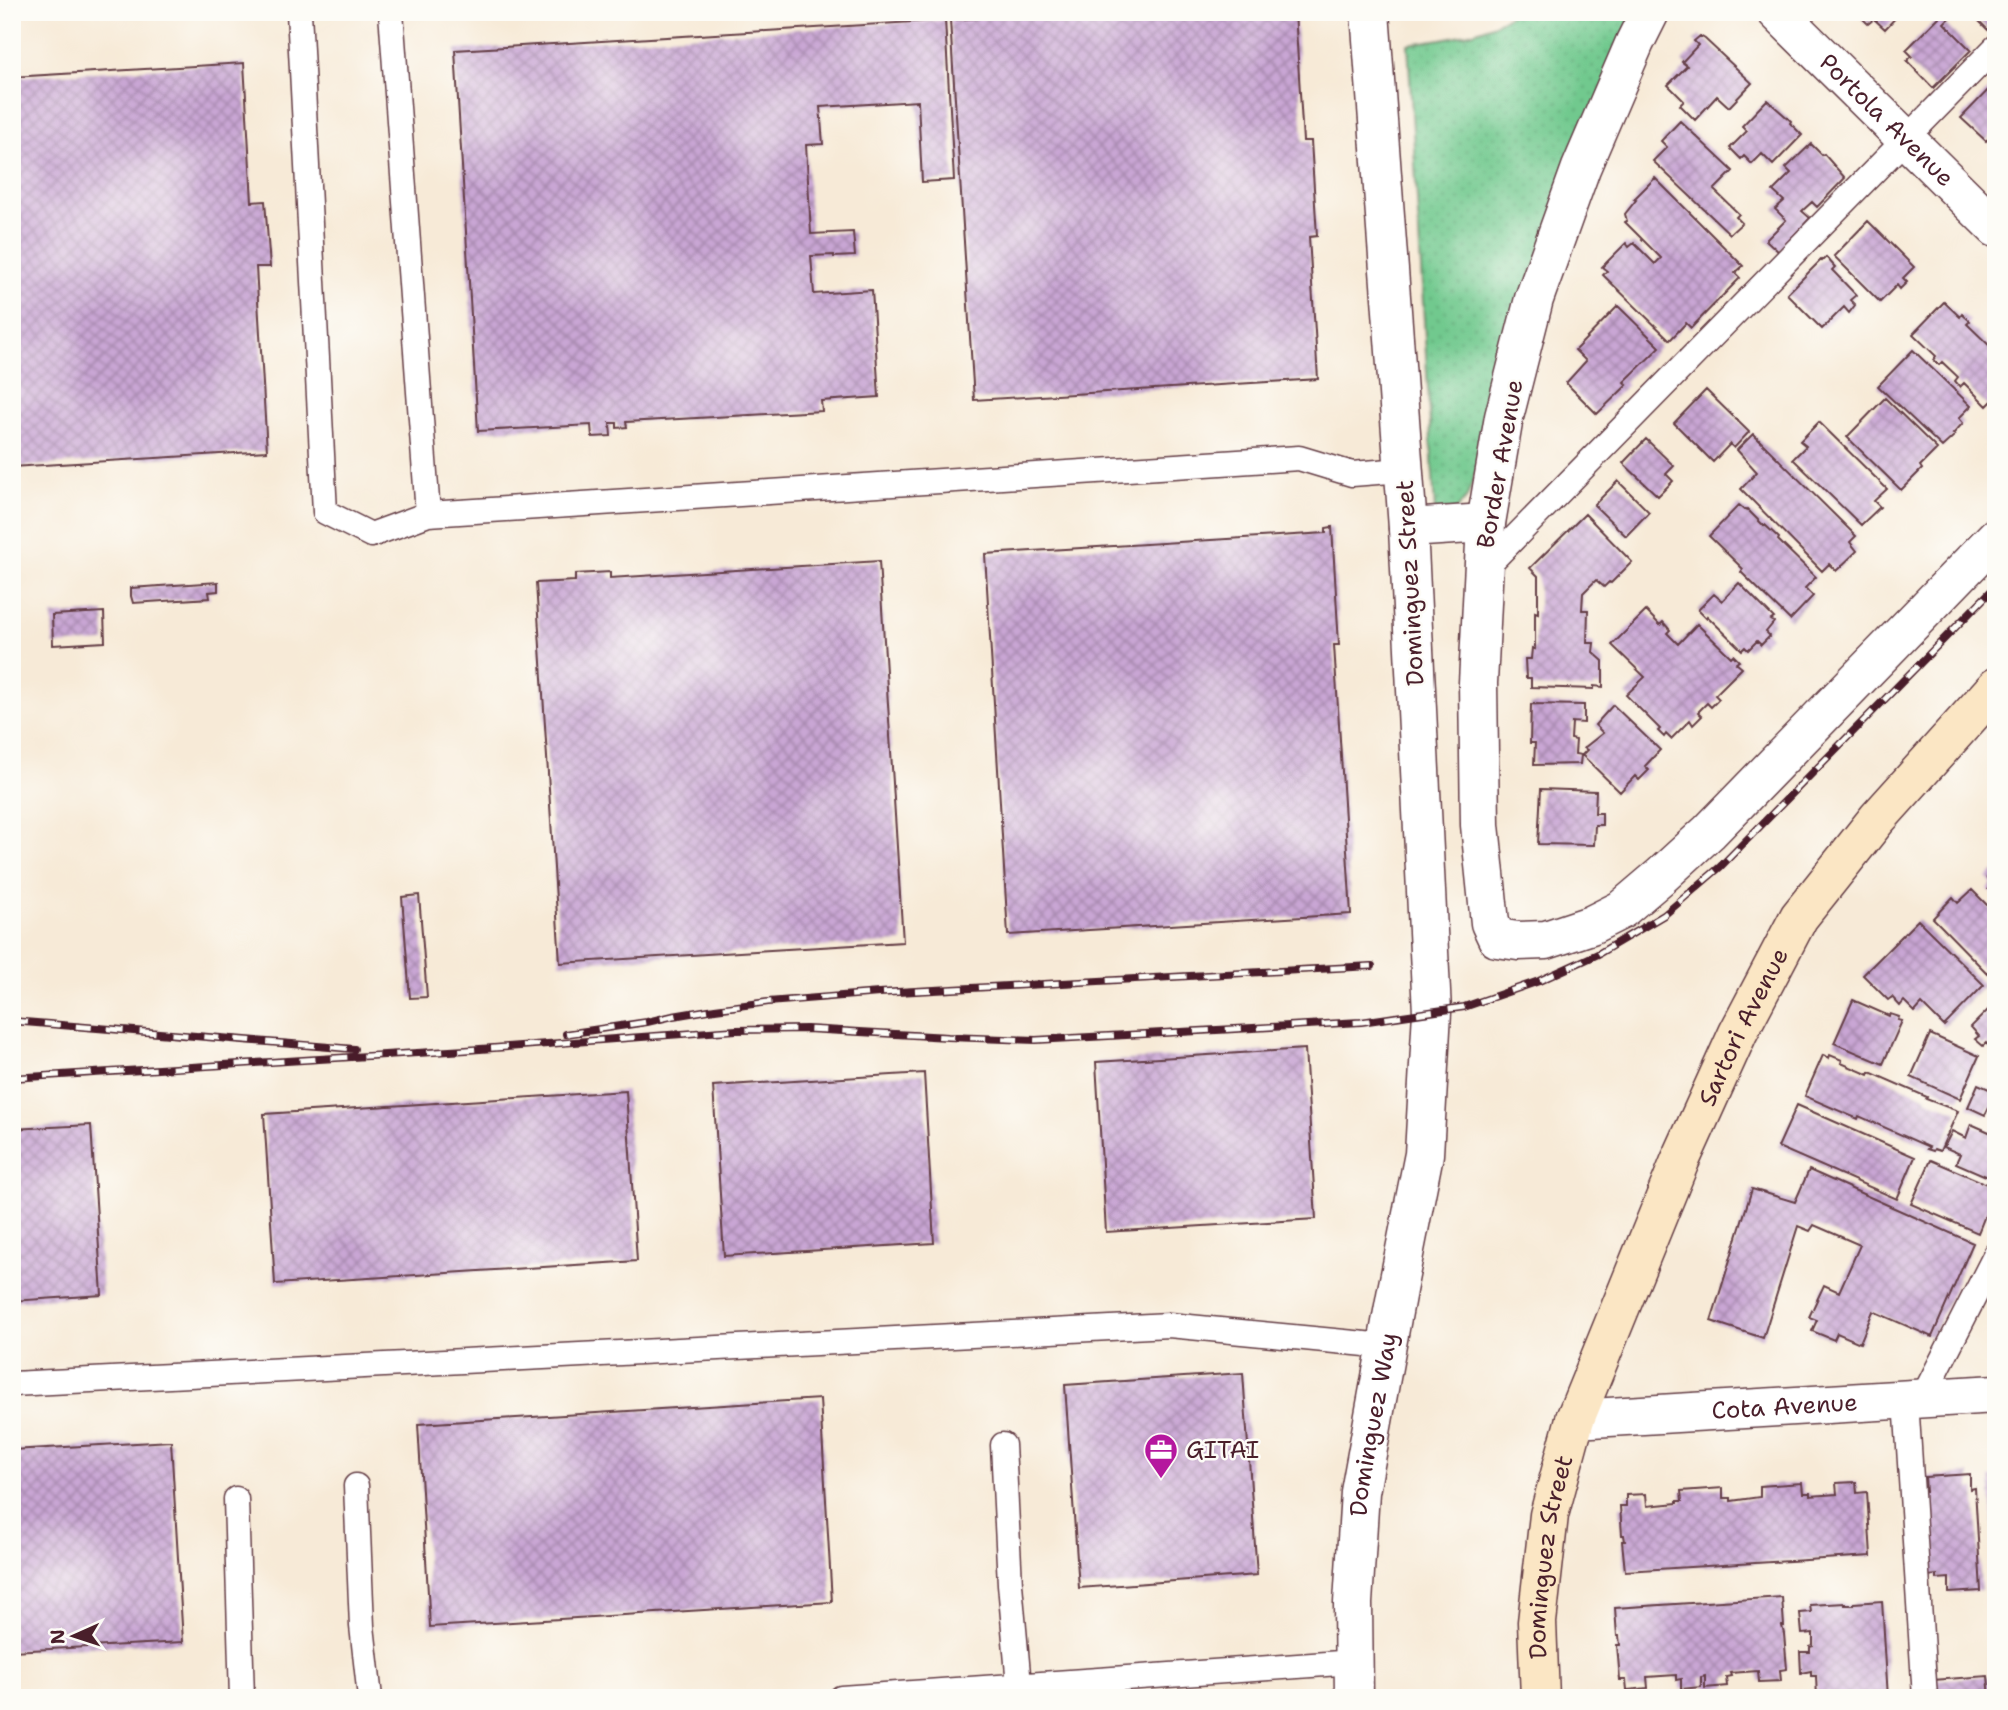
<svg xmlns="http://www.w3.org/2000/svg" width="2008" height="1710" font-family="'Shantell Sans',sans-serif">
<defs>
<pattern id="grass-dots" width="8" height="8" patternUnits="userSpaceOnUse" patternTransform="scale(1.75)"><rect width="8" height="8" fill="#71c98e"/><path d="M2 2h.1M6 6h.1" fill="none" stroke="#63ac7b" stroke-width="1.8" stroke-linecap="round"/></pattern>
<pattern id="building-cross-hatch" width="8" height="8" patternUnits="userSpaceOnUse" patternTransform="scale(1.75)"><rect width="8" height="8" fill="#c9a6d4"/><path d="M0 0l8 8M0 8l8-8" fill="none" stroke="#a587ac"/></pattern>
</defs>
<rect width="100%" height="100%" fill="#fdfcf7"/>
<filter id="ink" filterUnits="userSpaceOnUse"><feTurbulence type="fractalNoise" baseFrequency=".0143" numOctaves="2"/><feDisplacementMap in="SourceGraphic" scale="14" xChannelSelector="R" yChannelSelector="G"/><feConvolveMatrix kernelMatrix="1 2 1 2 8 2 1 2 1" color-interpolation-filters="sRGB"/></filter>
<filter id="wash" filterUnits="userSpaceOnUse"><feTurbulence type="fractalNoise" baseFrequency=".00686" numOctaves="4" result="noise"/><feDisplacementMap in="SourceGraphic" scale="28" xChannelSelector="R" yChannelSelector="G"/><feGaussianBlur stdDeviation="1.57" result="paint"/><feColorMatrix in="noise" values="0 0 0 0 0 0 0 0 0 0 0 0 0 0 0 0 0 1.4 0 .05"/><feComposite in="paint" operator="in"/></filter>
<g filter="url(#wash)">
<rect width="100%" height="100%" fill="#f7ead7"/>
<path fill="url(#grass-dots)" stroke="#5e745c" stroke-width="2" d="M1514,12H1634L1467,497L1456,510L1435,511L1408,44C1442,39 1486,35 1514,12Z"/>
<g id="blocks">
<path fill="url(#building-cross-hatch)" d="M1073,12H1295L1303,141H1311L1317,236L1309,237L1318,379L974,400L950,20Z
M1856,12H1901L1885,29L1874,19L1868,24Z
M1970,12H1996V22L1988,30Z
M1943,13L1949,18L1944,23L1971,50L1933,88L1907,61L1912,56L1906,50Z
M945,20L954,180L922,182L918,101L820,107L823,144L806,145L811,234L853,232L855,256L834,257V255L811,256L814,294L872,290L879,397L821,401L822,411L626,422L627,427L617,428V423H610L611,436L592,437L591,425L478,431L455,50Z
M1700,36L1705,39L1752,83L1729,107L1717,96L1695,120L1680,105L1684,101L1668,85L1687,66L1682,62L1698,45L1694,41Z
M244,63L252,202L265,201L270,267H256L267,451L12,467V77Z
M1996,82V131L1986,141L1961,118Z
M1767,100L1791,121L1790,123L1802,135L1773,165L1762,154L1752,164L1744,156L1741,159L1730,148L1747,131L1742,126Z
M1680,121L1733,171L1714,190L1739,214L1736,217L1742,223L1730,234L1653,161L1667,147L1661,141Z
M1811,144L1822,155L1824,154L1845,178L1817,207L1812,202L1802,211L1810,218L1779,252L1766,240L1786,220L1775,209L1784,201L1773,191L1791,173L1786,168Z
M1655,178L1743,266L1735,273L1740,278L1691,328L1686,323L1670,340L1603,275L1607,271L1602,267L1626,243L1629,247L1634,243L1655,264L1661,258L1625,222L1627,221L1625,214L1636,200L1634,199Z
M1868,221L1914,267L1903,278L1907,282L1900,289L1897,285L1880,302L1834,256Z
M1826,257L1835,267L1832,270L1856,295L1850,300L1855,305L1849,313L1844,307L1822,329L1787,294L1821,260L1822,261Z
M1944,302L1960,317L1962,314L1970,321L1967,324L1996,352V397L1987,406L1964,383L1960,387L1955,381L1958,377L1942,362L1939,365L1933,360L1936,356L1913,334Z
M1618,306L1660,347L1624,382L1627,385L1597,414L1566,383L1586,361L1575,350Z
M1913,350L1971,406L1959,418L1963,423L1953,434L1955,435L1942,447L1878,386Z
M1706,390L1749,432L1734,448L1730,444L1713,462L1674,423Z
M1885,398L1937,449L1920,466L1922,469L1901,490L1847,437Z
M1819,422L1887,489L1874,501L1880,507L1861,525L1793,459L1806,446L1800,441Z
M1753,434L1856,536L1850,542L1857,551L1836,571L1829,564L1822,571L1741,489L1757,472L1737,450Z
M1646,439L1674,466L1666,474L1673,481L1658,496L1623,463Z
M1618,481L1649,512L1626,536L1594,505Z
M1739,505L1745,510L1747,509L1764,526L1765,525L1779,538L1778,540L1816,577L1805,588L1813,596L1790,620L1741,572L1743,569L1709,536Z
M1585,514L1632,562L1611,583L1609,582L1604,587L1596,580L1583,593L1582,610H1588L1587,643H1594L1593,652L1603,661V687L1594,686V689L1531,687V678H1526L1525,659H1531L1532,648L1535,649V612L1538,613V576L1530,568Z
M1332,527L1339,645H1334L1351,914L1008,935L985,554L1326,533V528Z
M879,561L903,942L560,963L536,583L575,581V574L610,572V578Z
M218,582V591L209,592L210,598L133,603L131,596V588Z
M1739,583L1774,618L1771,620L1774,622L1766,632L1770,636L1761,645L1757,641L1748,650L1745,647L1742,650L1707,616L1706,618L1698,610L1714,594L1722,601Z
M1646,611L1660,625L1663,622L1670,630L1667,633L1678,644L1697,624L1731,657L1733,655L1739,661L1736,663L1742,668L1715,695L1719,699L1711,707L1707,703L1698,712L1702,716L1693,725L1690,720L1671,739L1666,734L1664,737L1658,731L1660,729L1626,695L1645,677L1612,645Z
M104,612L105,642L53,645L52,615Z
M1531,704L1584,705V723L1572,722L1571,739L1576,740L1575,754L1581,755L1580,764L1534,765L1535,743H1530Z
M1613,705L1660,750L1645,766L1649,770L1639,780L1635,776L1620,792L1582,755L1587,750L1584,748L1603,733L1595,725Z
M1541,789L1596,791L1595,813H1602V825H1595L1594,845L1538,844Z
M1996,870V896L1988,889L1992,884L1987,878Z
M1972,890L1996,914V964L1987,973L1933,918L1953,897L1958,903Z
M419,895L427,997L410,998L402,897Z
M1918,920L1984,985L1944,1026L1922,1004L1915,1012L1904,1001L1900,1006L1892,997L1888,1000L1863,975Z
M1853,1000L1889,1016L1890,1014L1899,1017L1898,1020L1902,1021L1883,1064L1834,1043Z
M1996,1002V1053L1986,1043L1983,1046L1975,1039L1979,1036L1971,1027Z
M1930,1034L1979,1056L1960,1099L1911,1077Z
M1305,1049L1316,1219L1106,1232L1096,1062Z
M1823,1055L1829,1058L1830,1055L1842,1060L1841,1063L1869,1075L1870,1072L1927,1097L1926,1099L1958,1111L1940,1151L1934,1149L1933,1151L1927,1149L1929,1147L1859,1116L1858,1119L1805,1096Z
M924,1073L934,1243L724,1256L713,1086Z
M1996,1080V1110L1989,1107L1985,1115L1968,1107L1978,1084L1991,1090Z
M626,1091L637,1261L275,1284L264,1114Z
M1797,1105L1915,1157L1897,1199L1778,1147Z
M1971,1124L1996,1135L1995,1180L1956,1163L1960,1154L1944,1147L1952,1131L1966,1138Z
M91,1125L102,1295L12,1301V1129Z
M1931,1160L1996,1188L1978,1233L1911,1204Z
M1809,1170L1973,1243L1932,1337L1873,1311L1860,1343L1837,1333L1834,1340L1812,1331L1817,1320L1809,1317L1824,1285L1839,1292L1860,1245L1814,1225L1810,1231L1798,1226L1763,1338L1711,1321L1752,1189L1795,1202Z
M1243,1373L1257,1575L1079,1588L1065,1385Z
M820,1399L832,1602L430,1627L418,1424Z
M171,1441L183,1642L12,1651V1450Z
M1970,1474V1489L1975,1488L1981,1591L1949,1593V1578L1937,1579V1575L1927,1576L1922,1492H1926L1925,1477Z
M1990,1477H1996V1535H1994Z
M1856,1482L1857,1493L1867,1492L1871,1556L1625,1571L1622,1541H1625L1624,1535H1622L1620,1506H1626V1495L1646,1494L1647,1506L1677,1503V1501H1682L1681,1491L1723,1488V1498H1731V1501L1760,1497V1486L1802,1483L1803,1493H1810V1496L1837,1494L1836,1483Z
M1782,1597L1784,1626H1782L1784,1634L1787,1669L1780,1670L1781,1681L1759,1682L1758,1671L1730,1673L1731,1676L1726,1677L1727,1686L1705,1688V1676L1701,1677V1687L1681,1689V1679L1676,1680V1675L1647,1677L1648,1688L1627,1690L1626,1680H1620L1617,1645H1620L1619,1636H1617L1615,1608Z
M1882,1601L1888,1698H1817L1816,1676H1811V1671L1801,1673L1800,1652H1810V1647L1813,1646V1633L1802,1634L1800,1613L1811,1612L1810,1605L1845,1603V1605H1854V1603Z
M1988,1676L1990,1698H1934L1933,1680Z"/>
</g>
</g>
<g filter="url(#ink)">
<use href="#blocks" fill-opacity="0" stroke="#643d45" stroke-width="2"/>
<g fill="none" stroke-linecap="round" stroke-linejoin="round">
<g stroke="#643d45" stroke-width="27">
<path id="lane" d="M299,12L325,512L371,535L428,514L1299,458L1352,474L1403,470
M391,12L428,514
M1482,571L1996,47
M12,1384L1169,1325L1386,1346
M1922,1399L1996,1254
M1906,1400L1925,1698
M1003,1445L1010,1584L1019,1685
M356,1486L362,1626L370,1698
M236,1499L242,1698
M841,1698L1354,1662"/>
</g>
<g stroke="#643d45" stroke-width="41">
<g id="street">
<path d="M1650,12L1635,42L1581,168L1534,299L1504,417L1486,523L1478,683L1480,825L1490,923L1497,938L1518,941L1546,940L1591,925L1621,910L1661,876L1709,832L1996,537"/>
<path id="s1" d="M1777,12L1996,228"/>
<path d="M1408,528L1486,523"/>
<path id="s2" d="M1575,1419L1996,1394"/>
<path id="s3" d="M1354,1698L1353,1603L1360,1492L1397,1290L1424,1154L1432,1012L1408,528L1370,12"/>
</g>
</g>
<g stroke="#643d45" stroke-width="41">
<g id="secondary">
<path id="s4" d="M1540,1698L1537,1622L1549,1515L1575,1419L1680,1161L1738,1033L1799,917L1877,819L1996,687"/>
</g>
</g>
<use href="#lane" stroke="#fff" stroke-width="24"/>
<use href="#street" stroke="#fff" stroke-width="38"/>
<use href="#secondary" stroke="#fbe6c4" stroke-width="38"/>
<g stroke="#4a1f2b" stroke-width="8">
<path id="rail" d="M12,1021L354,1049
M566,1034L647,1022L673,1016L715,1009L768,1002L879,993L1372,966
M12,1078L466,1050L736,1030L807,1029L948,1037L1036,1040L1361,1022L1464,1007L1539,981L1598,954L1664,915L1720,867L1996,586"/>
</g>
<use href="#rail" stroke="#fdfcf7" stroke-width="5" stroke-dasharray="16" stroke-linecap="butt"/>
</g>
</g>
<defs>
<g id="office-pin" transform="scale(1.75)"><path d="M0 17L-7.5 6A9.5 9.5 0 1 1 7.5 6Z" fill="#b5179e" stroke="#fdfcf7"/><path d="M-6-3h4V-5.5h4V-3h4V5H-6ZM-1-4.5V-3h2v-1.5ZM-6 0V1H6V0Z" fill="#fff"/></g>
</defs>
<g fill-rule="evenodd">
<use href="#office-pin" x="1161" y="1450"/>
</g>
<g text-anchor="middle" stroke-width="5" stroke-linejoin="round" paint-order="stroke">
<g font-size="24" fill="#4a1f2b" stroke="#fdfcf7">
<text dy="8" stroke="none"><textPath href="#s1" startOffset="154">Portola Avenue</textPath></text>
<text transform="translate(1500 464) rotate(-80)" y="8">Border Avenue</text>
<text transform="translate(1410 583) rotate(-93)" y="8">Dominguez Street</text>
<text dy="8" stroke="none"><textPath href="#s4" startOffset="710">Sartori Avenue</textPath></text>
<text dy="8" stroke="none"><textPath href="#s2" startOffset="210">Cota Avenue</textPath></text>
<text dy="8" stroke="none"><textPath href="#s3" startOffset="275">Dominguez Way</textPath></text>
<text dy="8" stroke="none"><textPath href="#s4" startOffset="142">Dominguez Street</textPath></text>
</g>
<g font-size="24" fill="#4a1f2b" stroke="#fdfcf7" text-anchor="start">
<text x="1186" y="1458">GITAI</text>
</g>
</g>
<rect width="2008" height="1710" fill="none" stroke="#fdfcf7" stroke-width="42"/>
<g transform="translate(74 1636) rotate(267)" stroke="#fdfcf7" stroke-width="5" paint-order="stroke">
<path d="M0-5L12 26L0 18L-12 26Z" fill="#4a1f2b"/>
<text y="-10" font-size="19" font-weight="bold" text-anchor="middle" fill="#4a1f2b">N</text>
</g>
</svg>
